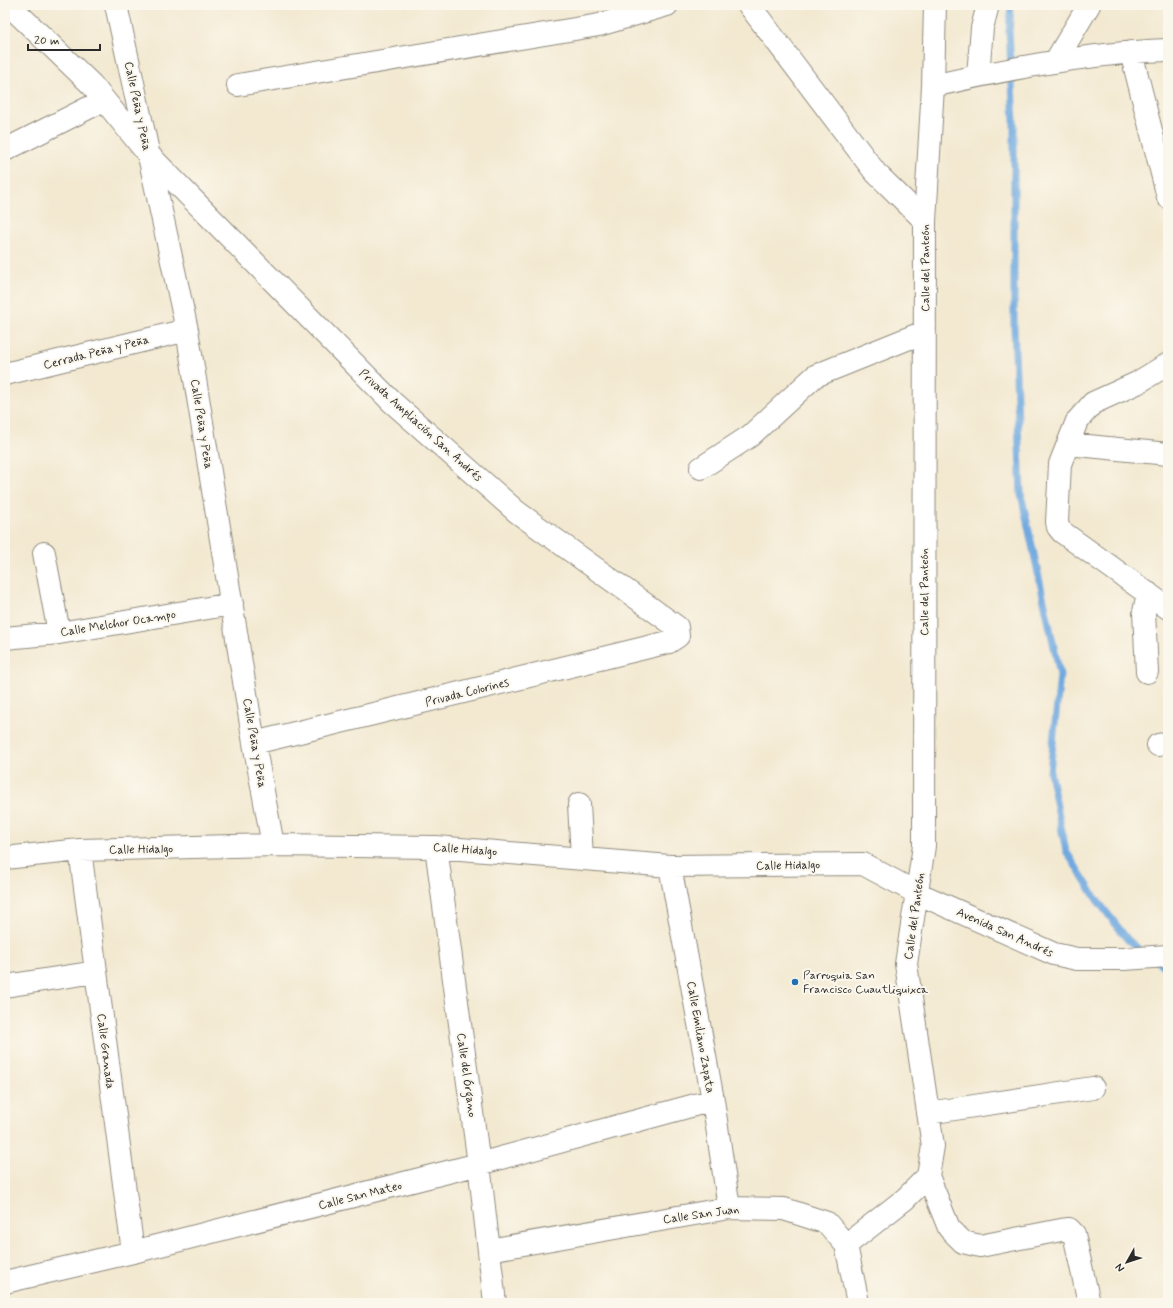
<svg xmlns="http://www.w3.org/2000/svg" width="1173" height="1308" font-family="Mynerve,sans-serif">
<rect width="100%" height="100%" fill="#fbf7ec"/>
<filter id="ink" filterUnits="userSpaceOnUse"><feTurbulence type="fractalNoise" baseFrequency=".025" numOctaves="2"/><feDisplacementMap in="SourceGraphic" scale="8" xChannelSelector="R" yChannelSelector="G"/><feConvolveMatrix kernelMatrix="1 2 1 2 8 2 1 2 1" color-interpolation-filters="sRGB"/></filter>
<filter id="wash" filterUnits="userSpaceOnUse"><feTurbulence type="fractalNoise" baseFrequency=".012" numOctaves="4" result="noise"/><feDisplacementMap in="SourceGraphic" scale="16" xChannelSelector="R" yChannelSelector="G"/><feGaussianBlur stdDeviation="0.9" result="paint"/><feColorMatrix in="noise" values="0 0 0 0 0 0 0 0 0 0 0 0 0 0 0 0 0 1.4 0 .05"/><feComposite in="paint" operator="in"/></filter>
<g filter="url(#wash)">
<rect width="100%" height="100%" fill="#f3e9d1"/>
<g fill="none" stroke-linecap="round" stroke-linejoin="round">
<path stroke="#6fa9df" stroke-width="7" d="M1011,5L1009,32L1014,121V327L1021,494L1060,675L1050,772L1066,851L1097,900L1128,940L1144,953
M1158,962L1168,970"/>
</g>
</g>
<g filter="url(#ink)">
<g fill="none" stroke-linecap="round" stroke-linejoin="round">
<g stroke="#8f8a7e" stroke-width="24">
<path id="minor" d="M9,5L92,85L148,154L392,402L517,512L677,627L678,636L669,642L254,743
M116,5L187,330L254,743L273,845
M749,5L875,172L925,221
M1131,52L1168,197
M1055,62L1089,5
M978,75L982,28L988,5
M238,85L599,25L667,5
M933,86C1010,68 1089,53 1168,50
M5,150L104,100
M1168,364L1137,383L1093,403L1077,421L1060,464L1057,522L1058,527L1062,532L1168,608
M5,374L187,330
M1068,444L1168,454
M701,468L750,436L815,376L924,332
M44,553L59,633
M5,638L59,633L232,604
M1147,672L1144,612L1148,593
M1158,745L1168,743
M579,804L582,858
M436,847L479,1164L495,1303
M80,850L133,1252
M5,858L80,850L273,845L436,847L670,866L863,864L917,893L1054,954L1077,959H1124L1168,956
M670,866L713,1100L729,1208
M5,986L96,972
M928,1113L1093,1088
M928,1176L933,1146L906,964L924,846L925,221L933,86L935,5
M928,1176L949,1228L963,1242L980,1246L1061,1230L1069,1229L1074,1234L1089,1303
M846,1245L905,1199L928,1176
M846,1245L858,1303
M489,1250L729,1208L784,1209L827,1223L846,1245
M5,1282L133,1252L479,1164L713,1100"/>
</g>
<use href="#minor" stroke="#fff" stroke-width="22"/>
</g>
</g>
<circle fill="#1f6fb2" stroke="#fbf7ec" stroke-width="1.5" cx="795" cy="982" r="4"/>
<g text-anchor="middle" stroke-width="4" stroke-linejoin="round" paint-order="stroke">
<g font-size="12" fill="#2b2b2b" stroke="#fbf7ec">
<text transform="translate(138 106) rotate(78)" y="4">Calle Peña y Peña</text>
<text transform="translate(925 268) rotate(-90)" y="4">Calle del Panteón</text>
<text transform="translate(96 352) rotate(-14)" y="4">Cerrada Peña y Peña</text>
<text transform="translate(202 424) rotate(81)" y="4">Calle Peña y Peña</text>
<text transform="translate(421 425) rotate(42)" y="4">Privada Ampliación San Andrés</text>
<text transform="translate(924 592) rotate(-90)" y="4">Calle del Panteón</text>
<text transform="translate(118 623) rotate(-9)" y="4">Calle Melchor Ocampo</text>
<text transform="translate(467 692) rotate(-14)" y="4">Privada Colorines</text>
<text transform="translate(255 743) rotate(80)" y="4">Calle Peña y Peña</text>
<text transform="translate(141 849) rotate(-1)" y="4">Calle Hidalgo</text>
<text transform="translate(465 849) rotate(4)" y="4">Calle Hidalgo</text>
<text transform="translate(788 865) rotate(-1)" y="4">Calle Hidalgo</text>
<text transform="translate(914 916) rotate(-82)" y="4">Calle del Panteón</text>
<text transform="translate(1005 932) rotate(24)" y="4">Avenida San Andrés</text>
<text transform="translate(701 1037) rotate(80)" y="4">Calle Emiliano Zapata</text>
<text transform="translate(106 1051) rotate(83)" y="4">Calle Granada</text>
<text transform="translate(467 1075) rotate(82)" y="4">Calle del Órgano</text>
<text transform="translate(360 1195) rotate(-14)" y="4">Calle San Mateo</text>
<text transform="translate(701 1214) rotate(-8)" y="4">Calle San Juan</text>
</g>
<g font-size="12" fill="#2b2b2b" stroke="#fbf7ec" text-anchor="start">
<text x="803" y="979">Parroquia San<tspan x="803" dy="14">Francisco Cuautliquixca</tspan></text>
</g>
</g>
<rect width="1173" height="1308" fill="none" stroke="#fbf7ec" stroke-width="20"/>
<g transform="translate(1127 1262) rotate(231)" stroke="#fbf7ec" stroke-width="3" paint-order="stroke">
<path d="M0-3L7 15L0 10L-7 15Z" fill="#2b2b2b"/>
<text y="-6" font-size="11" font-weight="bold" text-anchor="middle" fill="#2b2b2b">N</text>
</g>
<path d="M28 44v6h72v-6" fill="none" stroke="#2b2b2b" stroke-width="2"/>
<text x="34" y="44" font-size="12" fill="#2b2b2b" stroke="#fbf7ec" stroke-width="3" paint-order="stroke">20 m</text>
</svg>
